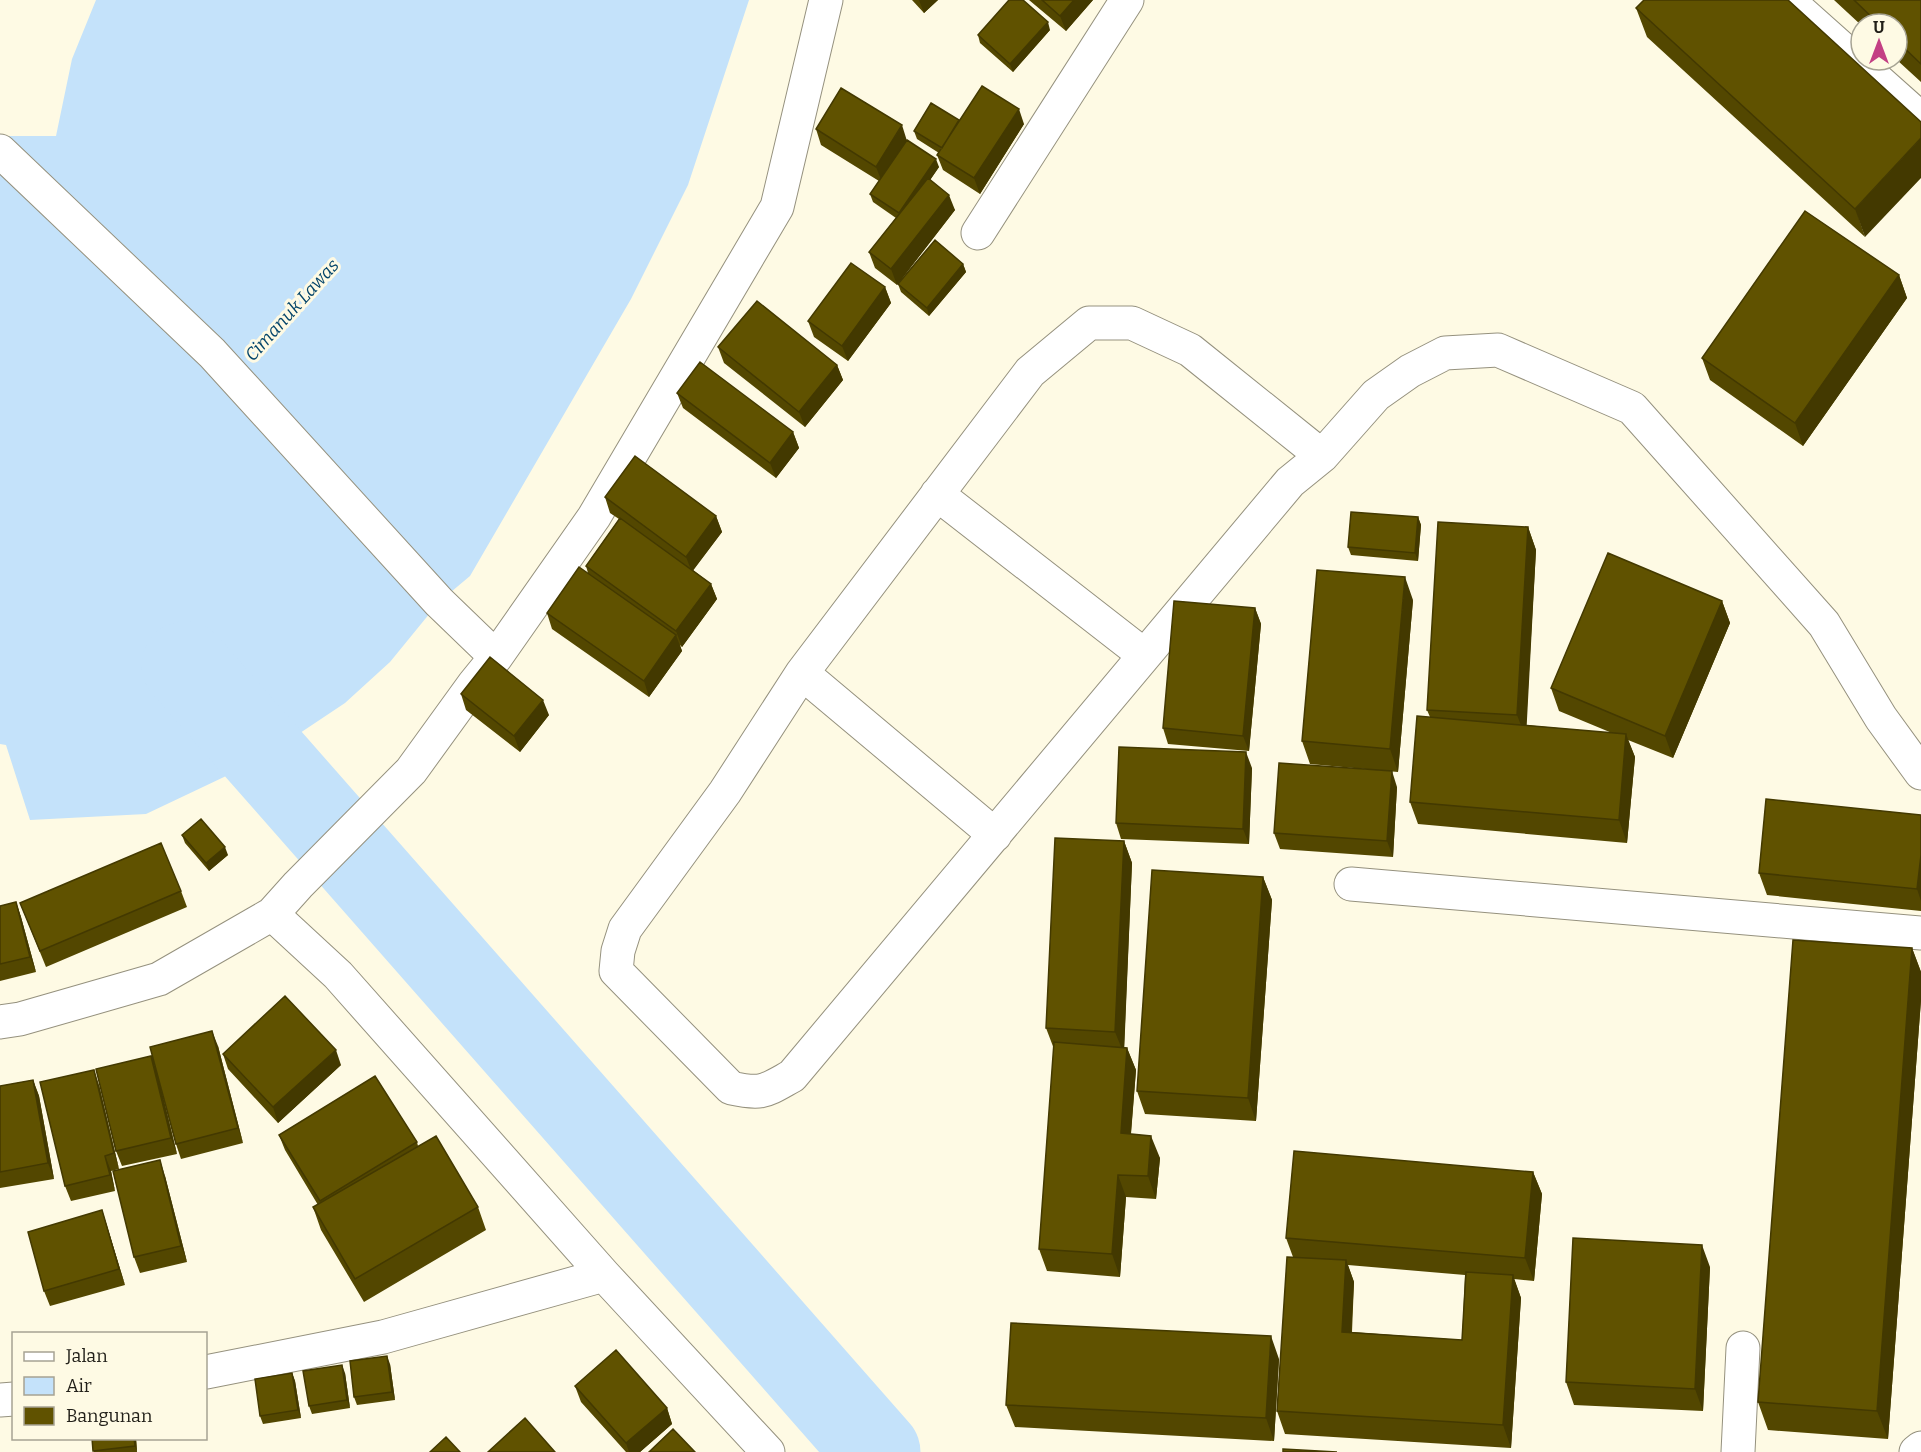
<svg xmlns="http://www.w3.org/2000/svg" width="1921" height="1452" font-family="Bitter,serif">
<rect width="100%" height="100%" fill="#fefae4"/>
<path fill="#c4e2fa" d="M96,0H749L688,185L631,299L470,576L439,602L390,662L345,703L297,735L224,777L146,814L30,820L6,745L0,744V136H56L72,59Z"/>
<g fill="none" stroke-linecap="round" stroke-linejoin="round">
<path stroke="#c4e2fa" stroke-width="87" d="M185,665L877,1452"/>
<g stroke="#95917e" stroke-width="29">
<path id="lane" d="M1792,0L1921,115"/>
</g>
<g stroke="#95917e" stroke-width="35">
<path id="street" d="M0,151L212,353L439,602L496,657L474,684L411,771L298,885L272,914
M978,233L1127,0
M1322,456L1190,350L1132,323H1089L1030,372L802,673L725,792L625,929L618,951L616,971L731,1088C763,1095 765,1091 792,1076L1290,482L1322,456L1376,395L1410,371L1445,353L1498,350L1632,408L1824,624L1881,718L1921,773
M937,494L1144,655
M496,657L594,517L777,207L826,0
M802,673L995,835
M1351,884L1921,933
M0,1022L20,1019L159,979L272,914L338,975L604,1275L768,1452
M206,1372L383,1337L604,1275
M0,1400L14,1399
M1738,1452L1743,1348
M1916,1452L1921,1448"/>
</g>
<use href="#lane" stroke="#fff" stroke-width="27"/>
<use href="#street" stroke="#fff" stroke-width="33"/>
</g>
<path fill="#534700" fill-rule="evenodd" d="M912,0H938L924,13Z
M1029,0H1093L1066,31Z
M1788,0L1865,237L1647,37L1636,8Z
M1834,0H1921V82L1897,60V24H1861V25Z
M1050,30L1013,72L980,43L978,35Z
M959,120L1024,124L980,194L943,170L937,155L939,153L917,139L914,131Z
M816,129L907,140L939,167L930,180L955,210L897,285L875,268L869,252L896,218L873,202L870,194L879,181L821,145Z
M963,264L966,272L929,316L901,292L898,284Z
M1899,275L1907,298L1803,446L1710,380L1702,358Z
M885,287L891,303L848,361L814,337L808,321Z
M718,347L837,365L843,380L805,427L724,363Z
M677,393L793,432L799,448L776,478L683,408Z
M605,497L716,516L722,532L693,570L711,584L717,599L682,647L680,645L682,651L649,697L552,629L547,613L588,573L586,566L619,519L610,513Z
M1418,517L1421,525L1418,561L1351,555L1348,547Z
M1528,527L1536,550L1526,725L1612,733L1559,711L1551,688L1722,601L1730,623L1673,758L1628,740L1635,757L1627,843L1418,824L1410,802L1430,717L1427,710Z
M1413,600L1398,772L1310,764L1302,741Z
M1255,608L1261,624L1249,751L1168,744L1163,728Z
M461,694L549,715L520,752L466,710Z
M1252,768L1249,844L1121,839L1116,823Z
M1397,787L1393,857L1280,849L1274,833Z
M1921,815V911L1767,895L1759,873Z
M182,835L228,855L209,871L185,843Z
M1124,841L1132,863L1124,1047L1127,1048L1136,1070L1131,1134L1160,1158L1156,1199L1126,1197L1120,1277L1047,1271L1039,1249L1054,1049L1046,1028Z
M1263,877L1272,900L1256,1121L1145,1114L1137,1091Z
M181,891L187,907L46,967L20,903Z
M16,902L21,917L36,972L0,981V906Z
M1912,948L1921,972V1000L1888,1439L1768,1430L1758,1402Z
M218,1046L243,1143L181,1159L176,1144Z
M223,1054L341,1065L278,1123L228,1069Z
M151,1056L157,1072L177,1154L122,1166L116,1151Z
M33,1080L39,1096L54,1179L0,1188V1086Z
M99,1085L119,1169L111,1171L115,1191L71,1201L65,1186Z
M279,1135L417,1142L418,1146L478,1207L486,1230L364,1302L321,1230L313,1207L318,1205L285,1150Z
M1533,1172L1542,1194L1534,1281L1514,1279L1521,1298L1511,1448L1285,1434L1277,1411L1293,1257L1286,1238ZM1348,1265L1465,1275L1462,1340L1352,1332L1354,1282Z
M165,1176L187,1262L140,1273L134,1257Z
M102,1210L107,1226L125,1285L50,1306L44,1291Z
M1710,1267L1703,1411L1574,1405L1566,1382Z
M1279,1359L1274,1441L1015,1427L1006,1405Z
M390,1364L395,1400L357,1405L354,1397Z
M292,1373L295,1381L301,1418L263,1424L260,1416Z
M345,1373L350,1408L312,1414L309,1406Z
M575,1386L667,1408L672,1424L640,1452H626L581,1402Z
M136,1438L137,1452H94L93,1451Z"/>
<path fill="#433900" d="M919,0H938L924,13Z
M1074,0H1093L1066,31L1060,16Z
M1048,22L1050,30L1013,72L1010,64Z
M1019,109L1024,124L980,194L974,178Z
M902,125L907,141L882,182L876,167Z
M1921,138V178L1865,237L1855,209Z
M936,159L939,167L902,221L899,213Z
M949,195L955,210L897,285L891,269Z
M963,264L966,272L929,316L927,308Z
M1899,275L1907,298L1803,446L1795,423Z
M885,287L891,303L848,361L842,346Z
M837,365L843,380L805,427L799,412Z
M793,432L799,448L776,478L770,463Z
M716,516L722,532L692,572L686,557Z
M1418,517L1421,525L1418,561L1415,553Z
M1528,527L1536,550L1526,738L1517,715Z
M1405,577L1413,600L1398,772L1390,749Z
M711,584L717,599L682,647L676,631Z
M1722,601L1730,623L1673,758L1665,736Z
M1255,608L1261,624L1249,751L1243,736Z
M676,635L682,651L649,697L644,681Z
M543,700L549,715L520,752L514,736Z
M1626,734L1635,757L1627,843L1619,820Z
M1246,752L1252,768L1249,844L1243,829Z
M1392,771L1397,787L1393,857L1387,841Z
M1124,841L1132,863L1124,1054L1115,1032Z
M225,847L228,855L209,871L206,863Z
M1921,855V901L1917,889Z
M1263,877L1272,900L1256,1121L1248,1098Z
M16,902L21,917L36,972L30,957Z
M1912,948L1921,972V1000L1888,1439L1877,1411Z
M212,1031L218,1046L243,1143L238,1128Z
M1127,1048L1136,1070L1129,1156L1121,1133Z
M336,1050L341,1065L278,1123L273,1107Z
M151,1056L157,1072L177,1154L171,1138Z
M94,1070L99,1085L119,1169L114,1153Z
M33,1080L39,1096L54,1179L48,1163Z
M1151,1136L1160,1158L1156,1199L1148,1176Z
M105,1156L111,1171L115,1191L110,1175Z
M160,1160L165,1176L187,1262L181,1246Z
M1533,1172L1542,1194L1534,1281L1525,1258Z
M1118,1175L1126,1197L1120,1277L1112,1254Z
M102,1210L107,1226L125,1285L119,1269Z
M1702,1245L1710,1267L1703,1411L1695,1389Z
M1346,1260L1354,1282L1350,1354L1342,1332Z
M1513,1275L1521,1298L1511,1448L1503,1425Z
M1271,1336L1279,1359L1274,1441L1266,1418Z
M387,1356L390,1364L395,1400L392,1392Z
M342,1365L345,1373L350,1408L347,1400Z
M292,1373L295,1381L301,1418L298,1410Z
M667,1408L672,1424L640,1452H629L626,1443Z
M134,1438H136L137,1452L135,1446Z"/>
<path fill="#605200" stroke="#433900" stroke-width="1.5" d="M1009,0H1023L1048,22L1010,64L978,35Z
M1042,0H1074L1060,16Z
M1644,0H1788L1921,122V138L1855,209L1636,8Z
M1854,0H1921V64L1897,41V24H1879Z
M982,86L1019,109L974,178L937,155Z
M841,88L902,125L876,167L816,129Z
M931,103L959,120L942,148L914,131Z
M907,140L936,159L899,213L870,194Z
M928,178L949,195L891,269L869,252Z
M1805,211L1899,275L1795,423L1702,358Z
M935,240L963,264L927,308L898,284Z
M851,263L885,287L842,346L808,321Z
M757,301L837,365L799,412L718,347Z
M700,362L793,432L770,463L677,393Z
M635,456L716,516L686,557L605,497Z
M1351,512L1418,517L1415,553L1348,547Z
M620,518L711,584L676,631L586,566Z
M1438,522L1528,527L1517,715L1427,710Z
M1608,553L1722,601L1665,736L1551,688Z
M579,567L676,635L644,681L547,613Z
M1317,570L1405,577L1390,749L1302,741Z
M1174,601L1255,608L1243,736L1163,728Z
M490,657L543,700L514,736L461,694Z
M1417,716L1626,734L1619,820L1410,802Z
M1119,747L1246,752L1243,829L1116,823Z
M1279,763L1392,771L1387,841L1274,833Z
M1766,799L1921,815V855L1917,889L1759,873Z
M201,819L225,847L206,863L182,835Z
M1055,838L1124,841L1115,1032L1046,1028Z
M161,843L181,891L40,951L20,903Z
M1152,870L1263,877L1248,1098L1137,1091Z
M16,902L30,957L0,964V906Z
M1793,940L1912,948L1877,1411L1758,1402Z
M285,996L336,1050L273,1107L223,1054Z
M212,1031L238,1128L176,1144L150,1047Z
M1054,1042L1127,1048L1121,1133L1151,1136L1148,1176L1118,1175L1112,1254L1039,1249Z
M151,1056L171,1138L116,1151L96,1069Z
M94,1070L114,1153L105,1156L110,1175L65,1186L40,1082Z
M375,1076L417,1142L320,1201L279,1135Z
M33,1080L48,1163L0,1172V1086Z
M436,1136L478,1207L355,1279L313,1207Z
M1294,1151L1533,1172L1525,1258L1286,1238Z
M160,1160L181,1246L134,1257L113,1171Z
M102,1210L119,1269L44,1291L28,1232Z
M1573,1238L1702,1245L1695,1389L1566,1382Z
M1287,1257L1346,1260L1342,1332L1462,1340L1466,1272L1513,1275L1503,1425L1277,1411Z
M1011,1323L1271,1336L1266,1418L1006,1405Z
M616,1350L667,1408L626,1443L575,1386Z
M387,1356L392,1392L354,1397L350,1361Z
M342,1365L347,1400L309,1406L303,1371Z
M292,1373L298,1410L260,1416L255,1379Z
M525,1418L555,1452H488Z
M673,1429L695,1452H649Z
M446,1437L460,1452H430Z
M92,1438H134L135,1446L93,1451Z
M1283,1449L1337,1452H1283Z"/>
<g text-anchor="middle" stroke-width="6" stroke-linejoin="round" paint-order="stroke">
<g font-size="18" font-style="italic" fill="#04456a" stroke="#fefae4">
<text transform="translate(292 310) rotate(-48)" y="6">Cimanuk Lawas</text>
</g>
</g>
<rect x="12" y="1332" width="195" height="108" fill="#fefae4" stroke="#a6a393" stroke-width="1.5"/>
<rect x="24" y="1352" width="30" height="9" fill="#ffffff" stroke="#a6a393" stroke-width="1.5"/>
<text x="66" y="1362" font-size="18" fill="#222019">Jalan</text>
<rect x="24" y="1377" width="30" height="18" fill="#c4e2fa" stroke="#a6a393" stroke-width="1.5"/>
<text x="66" y="1392" font-size="18" fill="#222019">Air</text>
<rect x="24" y="1407" width="30" height="18" fill="#605200" stroke="#a6a393" stroke-width="1.5"/>
<text x="66" y="1422" font-size="18" fill="#222019">Bangunan</text>
<g transform="translate(1879 42)"><circle r="28" fill="#fefae4" stroke="#a6a393" stroke-width="1.5"/>
<path d="M0-4.5L10 22L0 15L-10 22Z" fill="#c33f84"/>
<text y="-9" font-size="16" font-weight="bold" text-anchor="middle" fill="#222019">U</text>
</g>
</svg>
